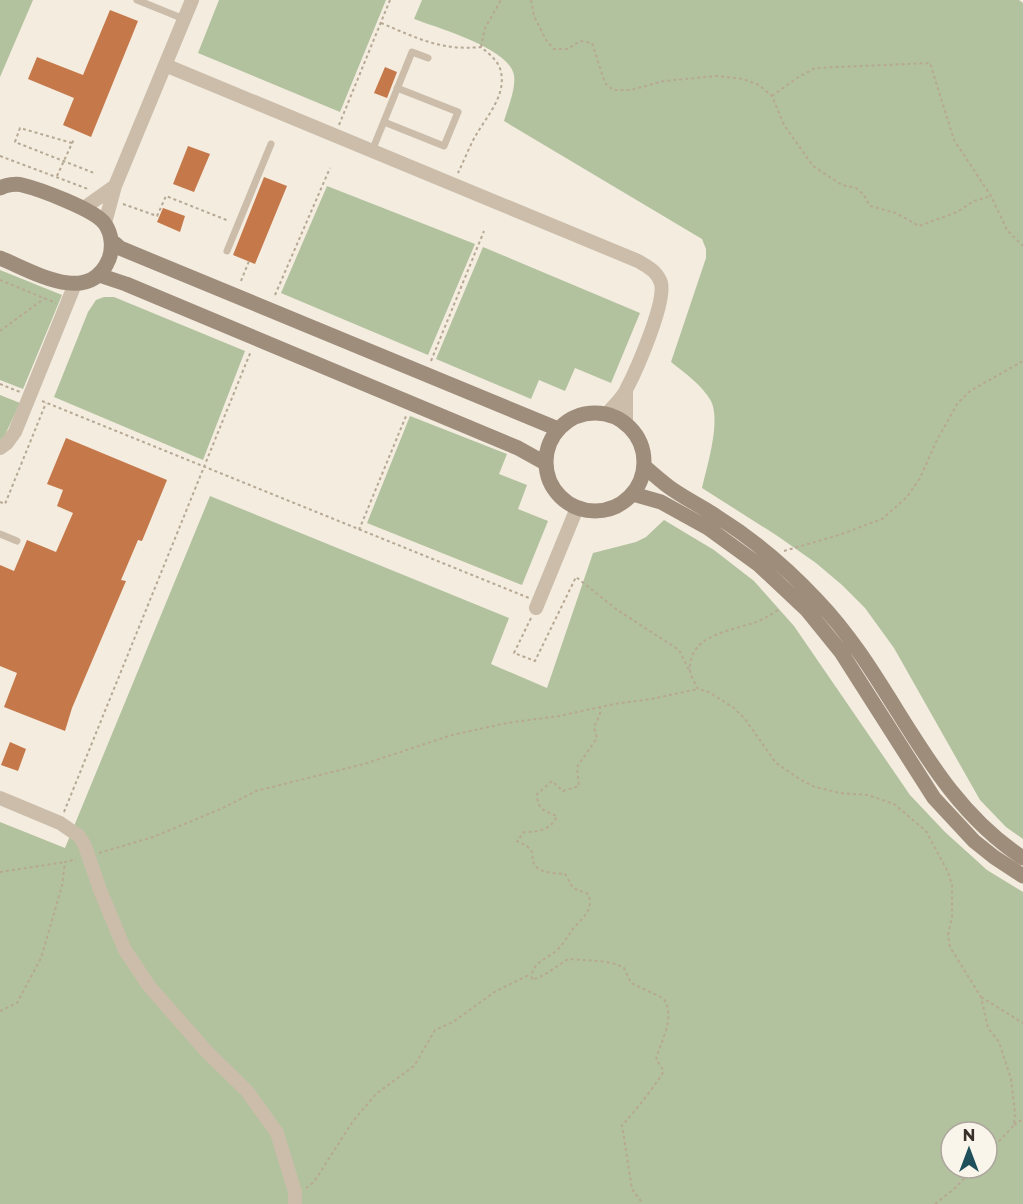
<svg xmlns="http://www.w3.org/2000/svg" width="1023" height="1204" font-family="Montserrat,sans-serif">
<rect width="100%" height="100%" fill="#f3ecdf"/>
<path fill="#b2c29e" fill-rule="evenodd" d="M0,0H33L0,77Z
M219,0H386L340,112L198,53Z
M422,0H1019L1023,3V839L1006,827L980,800L894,648L865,608L842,585L816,563L776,535L702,488C707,467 721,421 711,401C702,385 685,373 671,362L706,258V249L702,239L504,121C508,107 516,89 514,75C509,48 438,28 414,19Z
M327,186L475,244L428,355L281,293Z
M483,247L640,313L611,383L575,368L565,391L539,380L531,399L436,359Z
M0,270L62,295L23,389L0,380Z
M104,297H114L245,351L203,460L54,397L88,312L96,300Z
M0,395L20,403L4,437L0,440Z
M410,416L507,454L499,474L527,485L518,509L548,521L522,585L367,523Z
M210,496L509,618L491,664L547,688L593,553L636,542L646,537L664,520L714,550L754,581L794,626L910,795L945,832L987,870L1023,892V1204H0V822L65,848ZM951,1132H987V1168H951Z"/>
<path fill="#c5784a" d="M110,10L138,21L91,137L63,125L74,98L28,79L37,57L83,75Z
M385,67L397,72L387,98L374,93Z
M188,146L210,154L194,192L173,184Z
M264,177L287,186L255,264L233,255Z
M163,208L185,216L180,232L157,222Z
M66,438L167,480L142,541L138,540L121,580L126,581L72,708L65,731L4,707L17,673L0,666V565L14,571L27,540L56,552L73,513L57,506L63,490L47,484Z
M10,742L26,749L18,771L1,765Z"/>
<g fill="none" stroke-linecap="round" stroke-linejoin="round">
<path stroke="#b7a894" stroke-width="2" stroke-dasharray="3 3" stroke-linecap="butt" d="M531,0L534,16L546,40L554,49H568L580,41L592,43L605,83L613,90H631L664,81L717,76L743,79L759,85L772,96L784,125L813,166L842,185L856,188L864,195L870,206L896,213L919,226L957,212L974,201L991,196
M381,23C417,38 441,51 481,47C489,54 499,61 501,72C506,96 487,116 476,135C469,147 464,161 458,173
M481,47L485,28L501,0
M772,96L797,78L815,68L930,63L954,140L991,196L1007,230L1023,246
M339,125L390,0
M72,143L20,128L15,142L94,173
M0,156L88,189
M57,176L74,139
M123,204L157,216L166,196L229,221
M0,280L56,303
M241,281L249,261
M275,295L330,168
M0,331L45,298
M431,361L484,231
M0,384L20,392
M42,401L529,598
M0,502L5,504L46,403
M359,530L406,416
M784,551L839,535L882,519L907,497L920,478L936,442L957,404L970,391L1023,361
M778,610C770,615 763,620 753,623C730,631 690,635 690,668C689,674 695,683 698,689L709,692L734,708L745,719L776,763L801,780L815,787L840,793L868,795L894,804L926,831L948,872L952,885V917L948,935L950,947L981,997L988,1028L999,1042L1011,1079L1015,1113L1014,1125L987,1154
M531,618L514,653L535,661L576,577L616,609L679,650L689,670
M600,706V715L594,727L597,738L577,767L579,786L563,791L552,781L537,794C537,809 544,811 557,816C551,830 538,832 524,832L517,841L527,846L533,853C529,873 551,873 565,874L573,888L588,894C595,910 581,919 572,930C568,936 563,944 558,949C547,960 530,962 532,980L544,975L568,959L599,961L616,964L624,968L631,983L663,998C677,1016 660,1042 656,1060C659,1064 663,1067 663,1072C662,1077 629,1119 622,1125L632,1189L643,1204
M64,812L251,351
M99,853L153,837L223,808L256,791L364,764L452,735L507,723L559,716L614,704L651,699L698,689
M0,872L65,862
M981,997L1023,1023
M0,1011L17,1003L41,958L62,886L65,862L76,859
M1014,1125L1023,1119
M306,1188L314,1182L353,1121L376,1094L414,1066L435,1030L453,1022L496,991L531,974
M935,1204L955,1188L974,1168"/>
<path stroke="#cbbdaa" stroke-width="7" d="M137,0L184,19
M384,122L444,146L458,112L397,88
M372,151L412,52L428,58
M227,251L271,144
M0,534L17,541"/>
<path stroke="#cbbdaa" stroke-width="14" d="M165,65L638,261C648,267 657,271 661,283C666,302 637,369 627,388C623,398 613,406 607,414
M84,208L115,186
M105,223L115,186L192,0
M626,423V391
M0,448L7,443L15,432L75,284
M536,608L577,508
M0,798L60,823L79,836L85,846L100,890L125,950L149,986L207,1052L247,1091L277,1133L295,1192V1204"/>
<path stroke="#9f8d7c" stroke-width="15" d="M0,188C6,185 16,183 22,185C39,189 96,210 105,224C112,234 113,248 109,259C89,307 32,271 0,258
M112,241L120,248L558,429
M99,275L126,284L518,448L545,463
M546 462a49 49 0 1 1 98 0a49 49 0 1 1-98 0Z
M645,467C653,474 661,481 669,487C684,498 701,506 716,516C753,539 788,569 817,600C895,681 925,794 1023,858
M633,494L661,502L708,528L759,565L807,610L841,652L934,798L974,841L994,857L1023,876"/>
</g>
<g transform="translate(969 1150)"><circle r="28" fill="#faf5eb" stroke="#ada69e" stroke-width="1.5"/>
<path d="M0-4.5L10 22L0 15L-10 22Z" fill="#1f4f5a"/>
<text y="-9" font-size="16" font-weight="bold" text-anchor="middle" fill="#39302a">N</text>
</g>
</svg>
